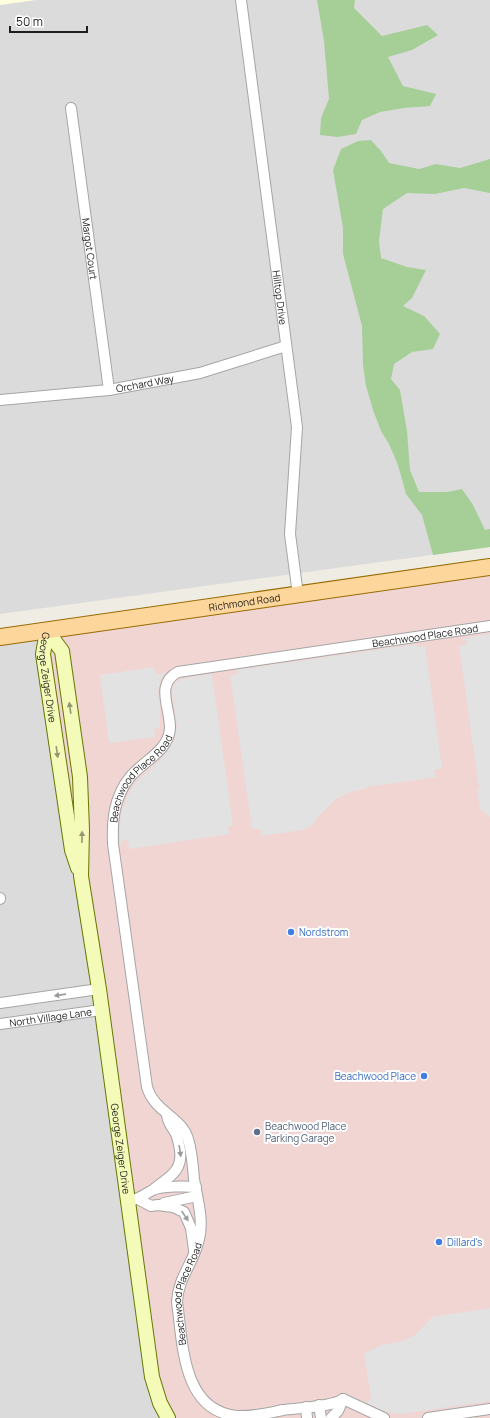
<svg xmlns="http://www.w3.org/2000/svg" width="490" height="1418" font-family="Manrope,sans-serif">
<rect width="100%" height="100%" fill="#efece4"/>
<path fill="#dcdbdb" d="M0,0H490V547L0,614Z
M47,631L168,1418H0V637Z"/>
<path fill="#f0d5d3" d="M490,567V1418H168L160,1403L47,631Z"/>
<path fill="#feffdd" d="M0,0H36L0,5Z"/>
<path fill="#a6cf98" d="M317,0H355L354,8L382,36L427,25L438,35L412,50L388,57L403,86L436,94L430,106L404,108L380,112L362,120L356,134L338,137L320,135L321,118L329,99L324,41Z
M371,140L381,151L389,163L419,169L436,164L460,168L490,159V193L464,188L435,194L407,193L383,209L379,241L381,258L407,267L426,270L412,298L403,306L424,316L440,334L433,349L412,352L394,364L391,379L400,390L407,431L410,470L419,492H447L462,489L473,505L485,530L490,529V547L433,555L422,515L406,494L398,465L389,444L381,431L373,410L366,386L363,365L362,326L343,254V228L333,170L341,149L358,141Z"/>
<path fill="#e2e2e2" d="M490,634V817L480,809L477,789L479,788L459,646L467,644L466,641L463,640L464,638Z
M418,644L416,646L418,647L425,646L442,768L434,770L435,776L437,777L367,787L365,789L350,792L336,799L316,819L314,823L309,827L303,830L260,836L261,833L260,829H252L230,675L238,674V672L236,670Z
M154,667L156,675L165,672L160,681L158,689L160,710V732L159,729L156,728L154,729L155,737L109,743L100,675Z
M211,674L212,676L233,825L228,826L229,834L129,849L128,840H124L120,844V825L121,814L128,795L135,783L160,760L174,741L177,727L172,693L173,686L176,682L181,679Z
M490,1308V1401L400,1414L386,1412L365,1402L369,1401L371,1397L364,1354L382,1345L404,1341L416,1334L432,1317Z"/>
<g fill="none" stroke-linecap="round" stroke-linejoin="round">
<g stroke="#a5a5a5" stroke-width="12">
<g id="street">
<path id="s1" d="M241,0L297,427L290,534L298,595"/>
<path id="s2" d="M71,108L109,390"/>
<path id="s3" d="M0,400L109,390L200,373L286,346"/>
<path d="M0,898V899"/>
<path d="M0,1003L99,989"/>
<path id="s4" d="M0,1024L101,1010"/>
<path d="M154,1189C169,1177 183,1171 180,1150C179,1144 178,1139 176,1134C172,1126 168,1124 167,1115"/>
<path d="M138,1199L151,1206L158,1205L173,1207L184,1212L191,1228L194,1250"/>
<path d="M133,1200C141,1198 146,1193 153,1190C162,1186 186,1186 196,1187"/>
<path d="M164,1203L197,1196"/>
<path id="s5" d="M343,1399C333,1407 297,1408 283,1410C268,1413 252,1417 237,1416C182,1411 183,1344 177,1302C178,1277 194,1263 199,1239C204,1220 197,1198 194,1179C193,1166 192,1152 188,1139C182,1117 154,1112 147,1087L113,844C112,820 114,797 130,777C143,761 169,751 170,728C170,707 155,684 178,672L490,626"/>
<path d="M343,1399L384,1418"/>
<path d="M319,1405L321,1418"/>
<path d="M306,1407L307,1418"/>
<path d="M331,1418L338,1411L343,1399"/>
<path d="M428,1418L490,1409"/>
</g>
</g>
<g stroke="#667703" stroke-width="16">
<g id="secondary">
<path id="s6" d="M47,631L62,651L80,777L82,830L81,876L99,989L152,1377L160,1403L168,1418"/>
<path id="s7" d="M47,631L43,654L72,850L78,868"/>
</g>
</g>
<g stroke="#986b00" stroke-width="18">
<g id="primary">
<path id="s8" d="M0,637L490,567"/>
</g>
</g>
<use href="#street" stroke="#fff" stroke-width="10"/>
<use href="#secondary" stroke="#f4fab7" stroke-width="14"/>
<use href="#primary" stroke="#fdd69b" stroke-width="16"/>
</g>
<defs><path id="oneway-solid" d="M-6-.8H1V-3.2L6.5 0L1 3.2V.8H-6Z"/></defs>
<g fill="#949772">
<use href="#oneway-solid" transform="translate(70 708) rotate(-98)"/>
<use href="#oneway-solid" transform="translate(57 752) rotate(82)"/>
<use href="#oneway-solid" transform="translate(82 837) rotate(-89)"/>
</g>
<g fill="#9a9a9a">
<use href="#oneway-solid" transform="translate(60 995) rotate(172)"/>
<use href="#oneway-solid" transform="translate(180 1151) rotate(81)"/>
<use href="#oneway-solid" transform="translate(185 1216) rotate(56)"/>
</g>
<g fill="#3f7fe0" stroke="#fff" stroke-width="1.5">
<circle cx="291" cy="932" r="4"/>
<circle cx="424" cy="1076" r="4"/>
<circle cx="439" cy="1242" r="4"/>
</g>
<circle fill="#5c6f8a" stroke="#fff" stroke-width="1.5" cx="257" cy="1132" r="4"/>
<g text-anchor="middle" stroke-width="4" stroke-linejoin="round" paint-order="stroke">
<g font-size="10" fill="#1e1e1e" stroke="#fff">
<text dy="4" stroke="none"><textPath href="#s2" startOffset="142">Margot Court</textPath></text>
<text dy="4" stroke="none"><textPath href="#s1" startOffset="300">Hilltop Drive</textPath></text>
<text dy="4" stroke="none"><textPath href="#s3" startOffset="146">Orchard Way</textPath></text>
<text dy="4" stroke="none"><textPath href="#s8" startOffset="247">Richmond Road</textPath></text>
<text dy="4" stroke="none"><textPath href="#s5" startOffset="1177">Beachwood Place Road</textPath></text>
<text dy="4" stroke="none"><textPath href="#s7" startOffset="47">George Zeiger Drive</textPath></text>
<text dy="4" stroke="none"><textPath href="#s5" startOffset="805">Beachwood Place Road</textPath></text>
<text dy="4" stroke="none"><textPath href="#s4" startOffset="51">North Village Lane</textPath></text>
<text dy="4" stroke="none"><textPath href="#s6" startOffset="527">George Zeiger Drive</textPath></text>
<text dy="4" stroke="none"><textPath href="#s5" startOffset="259">Beachwood Place Road</textPath></text>
</g>
<g font-size="10" fill="#366cbe" stroke="#fff" text-anchor="start">
<text x="299" y="936">Nordstrom</text>
<text x="416" y="1080" text-anchor="end">Beachwood Place</text>
<text x="447" y="1246">Dillard's</text>
</g>
<g font-size="10" fill="#4e5e75" stroke="#fff" text-anchor="start">
<text x="265" y="1130">Beachwood Place<tspan x="265" dy="12">Parking Garage</tspan></text>
</g>
</g>
<path d="M10 26v6h77v-6" fill="none" stroke="#1e1e1e" stroke-width="2"/>
<text x="16" y="26" font-size="12" fill="#1e1e1e" stroke="#ffffff" stroke-width="3" paint-order="stroke">50 m</text>
</svg>
